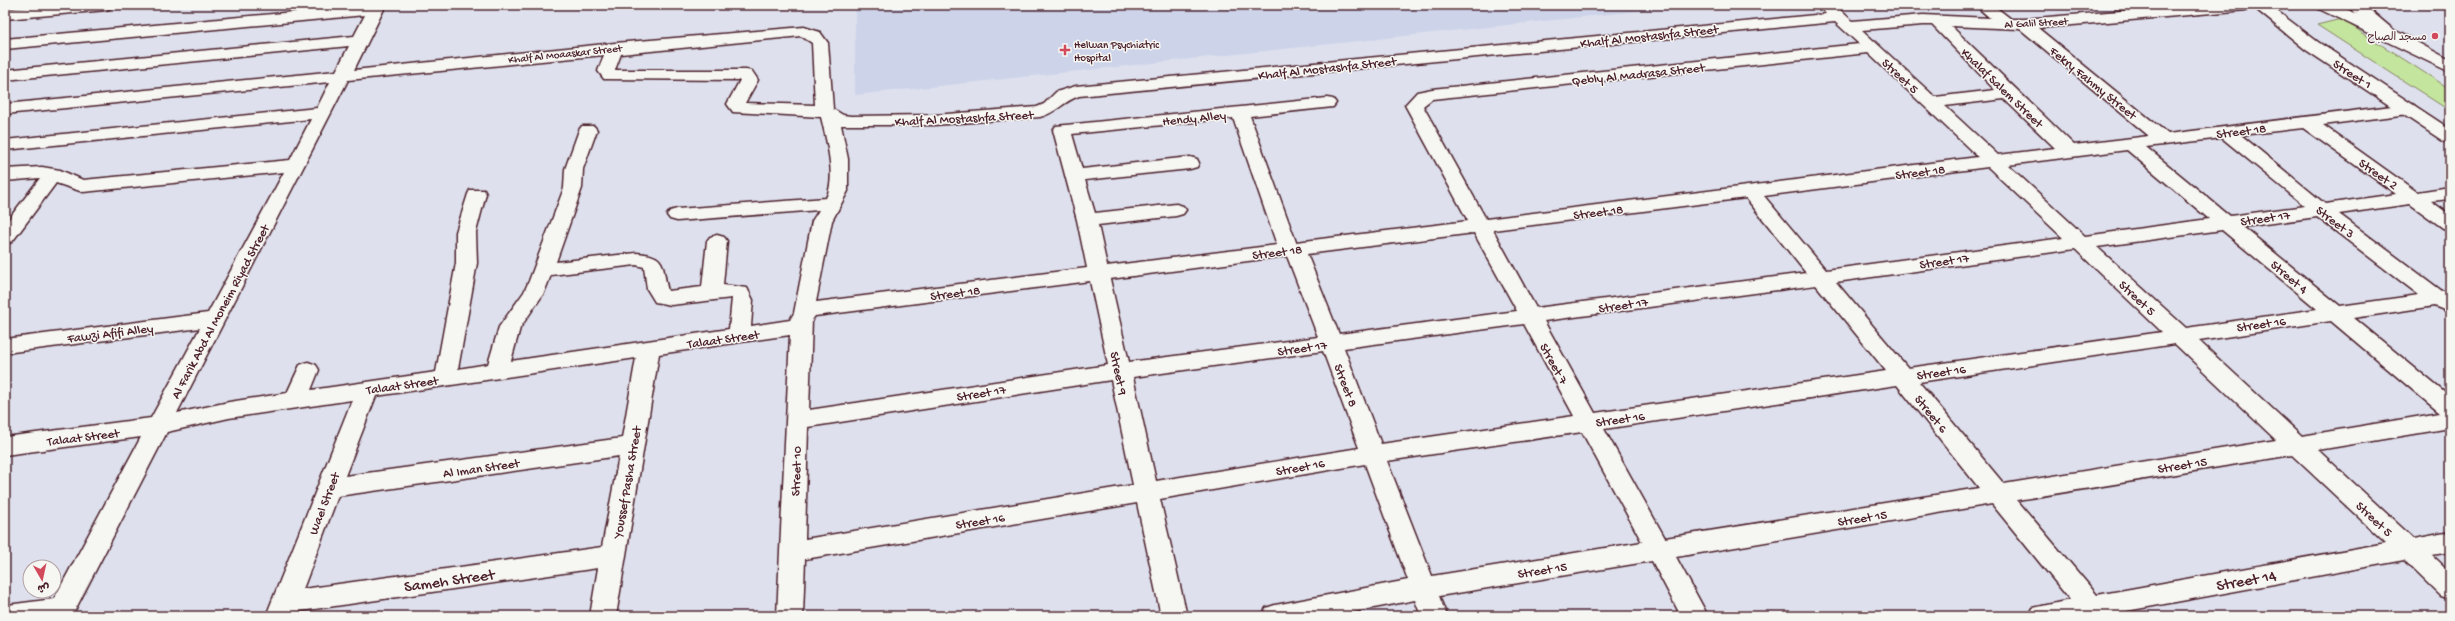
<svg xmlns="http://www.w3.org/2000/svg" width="2455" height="621" font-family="'Gochi Hand','Playpen Sans Arabic',sans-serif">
<rect width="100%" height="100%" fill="#dee1ed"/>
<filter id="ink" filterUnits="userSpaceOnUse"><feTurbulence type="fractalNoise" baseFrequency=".025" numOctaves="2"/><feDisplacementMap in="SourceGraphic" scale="8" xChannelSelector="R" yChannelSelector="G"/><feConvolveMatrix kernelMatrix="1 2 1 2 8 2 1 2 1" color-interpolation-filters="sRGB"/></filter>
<g filter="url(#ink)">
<path fill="#cdd3e9" d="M855,5H1695L855,95Z"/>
<path fill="#c4e59d" stroke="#878264" d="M2341,19L2450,89V111L2317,25Z"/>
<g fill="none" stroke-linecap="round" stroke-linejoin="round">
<g stroke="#4a1f2b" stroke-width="3">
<path id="minor" d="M53,5H115L107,10L5,19V9Z
M368,5H386L354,70L615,43L804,27L820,32L828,43L833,109L843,115L851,116L934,115L1037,107L1044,104L1056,92L1076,86L1826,14L1820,7L1822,5H1835L1852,21L1923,15L1990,18L1975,5H1993L2011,19H2024L2191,5H2255L2247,10L2038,28L2168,134L2408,104L2414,105L2417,109L2414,113L2408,114L2323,125L2417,192L2450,187V199L2431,201L2450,215V230L2443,228L2410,204L2339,214L2442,291L2450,290V308L2444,310L2434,306L2354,318L2450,397V428L2318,450L2414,539L2450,532V552L2432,555L2450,572V599L2441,596L2404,560L2110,614L2111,616H2029L2033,608L2070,600L1992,504L1676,557L1708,616H1681L1652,561L1439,596L1447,616H1421L1415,600L1333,616H1262L1266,608L1275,605L1408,580L1365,464L1160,499L1187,616H1161L1137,503L805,559L803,616H777L790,335L659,354L616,616H590L598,568L294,612L292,616H266L352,400L229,418L167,432L72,616H5V606L7,605L54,599L141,437L5,455V437L151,418L200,328L5,353V339L208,313L284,172L83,192L56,183L12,242L5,244V224L40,178L5,181V169L42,167L60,170L83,180L290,160L311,119L5,150V140L317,108L330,82L5,114V104L336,71L349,46L5,80V70L354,36L365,15L5,49V39ZM1835,22L1859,44L1432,89L1417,92L1405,105L1468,221L1296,242L1250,116L1333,107L1336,103L1333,99L1327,98L1056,126L1053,130L1077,220L1087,268L816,302L832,221L848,191V159L841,125H934L1040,117C1056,113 1064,101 1079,96ZM1923,25H1932L1995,90L1935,97L1862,30ZM1951,26L2020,29L2149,136L2074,145ZM801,36L812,43L815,105L745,103L758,80L752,71L746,70H615L621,54ZM1868,53L1978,157L1486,219L1423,106L1432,99ZM604,55L598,71L604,79L740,80L727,104L733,112L821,117C826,139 837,177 826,198L677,209L670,211L667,215L670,219L677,221L819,210L812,221L794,313L790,320L751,326L753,300L747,288L723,285L727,241L724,237L717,235L710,237L707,241L702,287L668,291C661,265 668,255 636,253L556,262L582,188L583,169L597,130L594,126H582L579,130L565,169L564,188L529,281L524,292L499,327L488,364L458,369L477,263L476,232L486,194L484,190H470L468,194L456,232V263L436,372L311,390L319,370L316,365L308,362L300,365L287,393L229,402L177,413L348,80ZM2004,99L2055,148L1998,155L1945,106ZM1233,118L1277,245L1107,266L1098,225L1176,216L1183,214L1186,210L1183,206L1176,204L1095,213L1085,180L1190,169L1197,167L1199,163L1197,159L1190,157L1082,169L1072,134ZM2303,128L2396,194L2325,204L2241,135ZM2222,138L2305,206L2230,216L2146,147ZM2127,150L2209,219L2085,236L2008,165ZM1988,167L2063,238L1826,270L1764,196ZM1746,198L1806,273L1536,308L1493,230ZM2317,217L2419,295L2340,306L2243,227ZM2222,230L2317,309L2186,328L2097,247ZM1474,233L1517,311L1339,334L1307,254ZM2075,249L2162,332L1908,368L1836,282ZM1287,256L1318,337L1129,362L1110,279ZM636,265L644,267L647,289L655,302L671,305L732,298L729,329L511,361L520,328L544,293L551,275ZM1090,281L1108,365L809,410L812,320L815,316ZM1816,285L1886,371L1595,413L1544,321ZM2331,321L2440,413L2302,436L2199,341ZM1524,324L1574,416L1381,444L1344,348ZM2175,344L2276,440L2004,484L1919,382ZM1323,351L1359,448L1156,481L1133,377ZM636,358L622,438L345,476L376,396ZM1111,380L1133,485L805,539L808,427ZM1897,385L1979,488L1665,538L1604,429ZM1582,432L1642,542L1432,576L1387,461ZM2292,455L2386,543L2097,595L2017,500ZM619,456L602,547L303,589L338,496Z
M2346,5H2364L2402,37L2400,40H2388Z"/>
</g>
<g stroke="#4a1f2b" stroke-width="3">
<path id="tertiary" d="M2251,5H2269L2318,42L2450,129V143L2443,141L2306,50Z
M2315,5H2337L2400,33L2450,60V72L2317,8Z"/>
</g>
<use href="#minor" fill="#f6f6f2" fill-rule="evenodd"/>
<use href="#tertiary" fill="#f6f6f2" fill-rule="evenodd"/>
</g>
</g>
<g fill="#d1495b" stroke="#f6f6f2" stroke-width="1.5">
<circle cx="2435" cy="36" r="4"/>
<path d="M1063 44h4v4h4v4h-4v4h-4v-4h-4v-4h4z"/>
</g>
<g text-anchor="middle" stroke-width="3" stroke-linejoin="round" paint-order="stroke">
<g font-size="11" fill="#4a1f2b" stroke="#f6f6f2">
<text transform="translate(2036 22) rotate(-3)" y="4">Al Galil Street</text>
<text transform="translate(565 53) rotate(-6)" y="4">Khalf Al Moaaskar Street</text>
</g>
<g font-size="11" fill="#4a1f2b" stroke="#f6f6f2" text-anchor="end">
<text x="2427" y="40">مسجد الصباح</text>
<text x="1074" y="48" text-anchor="start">Helwan Psychiatric<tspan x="1074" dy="13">Hospital</tspan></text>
</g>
<g font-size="13" fill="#4a1f2b" stroke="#f6f6f2">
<text transform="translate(1649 35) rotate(-6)" y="5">Khalf Al Mostashfa Street</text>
<text transform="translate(1327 67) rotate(-6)" y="5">Khalf Al Mostashfa Street</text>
<text transform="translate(1638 73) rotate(-6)" y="5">Qebly Al Madrasa Street</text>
<text transform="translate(2353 73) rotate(33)" y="5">Street 1</text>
<text transform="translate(1901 75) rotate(43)" y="5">Street 5</text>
<text transform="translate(2094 82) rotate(39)" y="5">Fekry Fahmy Street</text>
<text transform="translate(2003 87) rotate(44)" y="5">Khalaf Salem Street</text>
<text transform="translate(964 117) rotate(-3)" y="5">Khalf Al Mostashfa Street</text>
<text transform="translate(1194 117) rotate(-6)" y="5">Hendy Alley</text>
<text transform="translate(2241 130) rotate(-7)" y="5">Street 18</text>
<text transform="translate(1920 171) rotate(-7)" y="5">Street 18</text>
<text transform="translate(2379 173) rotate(35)" y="5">Street 2</text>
<text transform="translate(1598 211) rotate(-7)" y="5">Street 18</text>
<text transform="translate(2265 217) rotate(-8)" y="5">Street 17</text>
<text transform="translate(2336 221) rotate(37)" y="5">Street 3</text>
<text transform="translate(1277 251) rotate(-7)" y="5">Street 18</text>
<text transform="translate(1944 260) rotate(-8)" y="5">Street 17</text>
<text transform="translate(2290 276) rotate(40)" y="5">Street 4</text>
<text transform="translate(955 292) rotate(-7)" y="5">Street 18</text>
<text transform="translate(2138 297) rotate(43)" y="5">Street 5</text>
<text transform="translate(1623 304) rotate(-8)" y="5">Street 17</text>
<text transform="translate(219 311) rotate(-62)" y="5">Al Farik Abd Al Moneim Riyad Street</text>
<text transform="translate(2261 323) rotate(-8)" y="5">Street 16</text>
<text transform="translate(110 332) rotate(-7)" y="5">Fawzi Afifi Alley</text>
<text transform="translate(723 338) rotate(-8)" y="5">Talaat Street</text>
<text transform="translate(1302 347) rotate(-8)" y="5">Street 17</text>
<text transform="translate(1555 363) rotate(61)" y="5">Street 7</text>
<text transform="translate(1941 371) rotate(-8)" y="5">Street 16</text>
<text transform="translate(1120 373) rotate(78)" y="5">Street 9</text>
<text transform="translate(402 384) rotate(-8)" y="5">Talaat Street</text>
<text transform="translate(1347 385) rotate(69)" y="5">Street 8</text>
<text transform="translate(981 392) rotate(-9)" y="5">Street 17</text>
<text transform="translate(1932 413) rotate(51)" y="5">Street 6</text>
<text transform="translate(1620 418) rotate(-8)" y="5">Street 16</text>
<text transform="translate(83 436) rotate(-7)" y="5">Talaat Street</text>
<text transform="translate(2182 464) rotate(-9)" y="5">Street 15</text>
<text transform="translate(1300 466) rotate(-10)" y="5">Street 16</text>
<text transform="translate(481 467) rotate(-8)" y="5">Al Iman Street</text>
<text transform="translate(795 471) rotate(-88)" y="5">Street 10</text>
<text transform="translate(626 482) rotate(-80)" y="5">Youssef Pasha Street</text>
<text transform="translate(323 503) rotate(-69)" y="5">Wael Street</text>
<text transform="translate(1862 517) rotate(-9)" y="5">Street 15</text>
<text transform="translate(2375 518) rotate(43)" y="5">Street 5</text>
<text transform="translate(980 520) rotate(-9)" y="5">Street 16</text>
<text transform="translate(1542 569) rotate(-9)" y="5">Street 15</text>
</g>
<g font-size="16" fill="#4a1f2b" stroke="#f6f6f2">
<text transform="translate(449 579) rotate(-8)" y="6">Sameh Street</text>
<text transform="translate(2246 579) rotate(-10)" y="6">Street 14</text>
</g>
</g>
<rect width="2455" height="621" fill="none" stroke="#f6f6f2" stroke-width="20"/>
<rect x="10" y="10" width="2435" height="601" fill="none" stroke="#4a1f2b" stroke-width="1.5" filter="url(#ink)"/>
<g transform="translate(42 579) rotate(171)"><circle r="19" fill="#f6f6f2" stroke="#b1a0a2"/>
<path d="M0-3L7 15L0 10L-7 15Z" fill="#d1495b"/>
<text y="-6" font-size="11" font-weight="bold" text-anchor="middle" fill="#4a1f2b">ش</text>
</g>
</svg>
